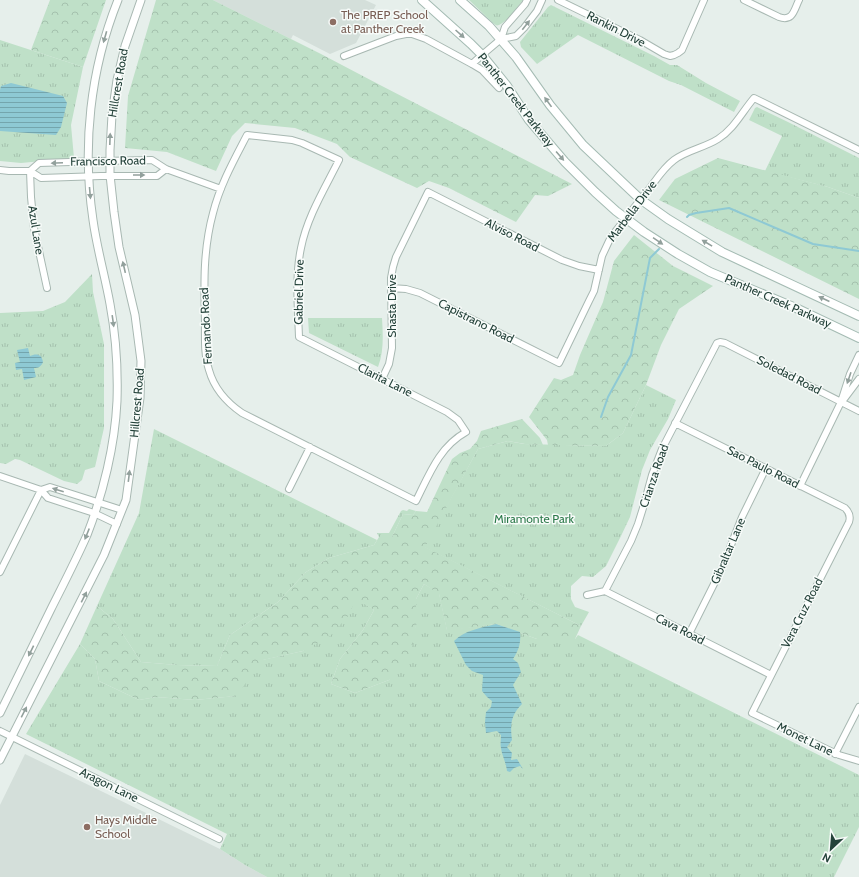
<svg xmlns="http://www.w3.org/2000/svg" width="859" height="877" font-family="Cabin,sans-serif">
<defs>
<pattern id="grass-tufts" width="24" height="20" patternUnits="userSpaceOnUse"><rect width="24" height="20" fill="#bfe0c8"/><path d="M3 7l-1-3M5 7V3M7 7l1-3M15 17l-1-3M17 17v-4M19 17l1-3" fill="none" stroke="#a4c1ad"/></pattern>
<pattern id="forest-crowns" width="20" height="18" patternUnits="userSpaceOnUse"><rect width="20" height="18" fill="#bfe0c8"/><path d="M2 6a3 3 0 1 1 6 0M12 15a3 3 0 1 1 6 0" fill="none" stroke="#a4c1ad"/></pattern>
<pattern id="water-rules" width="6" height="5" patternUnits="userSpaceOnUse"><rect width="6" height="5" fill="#8ec9d4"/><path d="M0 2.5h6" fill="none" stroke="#74a5ad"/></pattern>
</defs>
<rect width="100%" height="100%" fill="#e6efeb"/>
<path fill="#d4dfda" d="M213,0H365L376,5L356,43L330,54L293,35L291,39Z
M25,754L220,849L245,865L267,877H0V805Z"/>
<path fill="url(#grass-tufts)" d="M469,0H523C518,6 507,22 499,25C496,26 496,25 493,23Z
M551,5L654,56L670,65H677L706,83L740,101L734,112L681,85L669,81L578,35L537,64L521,47L520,42L548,7Z
M0,40L83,67L71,125L74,158L21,163L0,161Z
M757,107L788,122L859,158V198L828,187L765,171L782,136L749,120L755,108Z
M92,274L93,292L104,344V428L95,467L85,470L82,480L77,484L64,481L20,460L15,459L6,464L0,463V313L43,311L65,302Z
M308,318H382C383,335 384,351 378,367L309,333Z
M646,385L676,400L668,419L650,450L642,470L630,517L621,536L606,566L593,577L582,576L571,586V599L575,607L589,612L581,626L424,547L478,449L508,441L524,444L606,446L623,433Z
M154,429L377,540L374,545L329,558L306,572L278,602L230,635L217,666L177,665L141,662L113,619L97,606L139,513Z
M409,509L416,511L413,515L403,514L392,537H379L377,533H389L401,511L403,510L407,511Z
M424,584L439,593L447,630L496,624L537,639H575L578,635L859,775V827L834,877H267L245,865L220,849L227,834L26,734L80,644L95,659L99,681L139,700L156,697L195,700L235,696L262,660L303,651L355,597L374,610L363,630L340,659L331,684L355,693L389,680L416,626V599Z"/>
<path fill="url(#forest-crowns)" d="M50,0H106L83,67L31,50Z
M156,0H213L321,54L380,85L572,184L548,196L535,195L516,222L449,188L429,181L417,188L350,157L337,144L295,128L245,123L232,136L216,171L167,152L125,148L128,96Z
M718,158L828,187L859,198V299L659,200L675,179Z
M634,235L673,266L713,286L679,309L661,345L646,385L623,433L606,446L548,445L547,440L529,417L554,378L561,380L573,375L580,355L603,302L614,261Z
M522,419L540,438L543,445L525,444L508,441L478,449L425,547L581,626L575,639H537L496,624L447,631L439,594L424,584L416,599V626L409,662L389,680L355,693L331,684L340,659L363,630L374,610L355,598L350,614L330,636L303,651L263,660L236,696L195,700L156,697L139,700L99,681L95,659L80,644L97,606L113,619L141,662L177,665L217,666L230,635L278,602L306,572L329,558L374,545L379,537H392L403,514L413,515L416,511L427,512L452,459L460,453L470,449L477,441L481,431Z"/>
<path fill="url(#water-rules)" d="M11,83L63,96L67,103L61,127L56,135L0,131V90L1,86Z
M28,348L30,356C36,353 42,354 43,362C41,367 38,368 34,368L36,377L24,380L22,369L16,370L15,363L20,362L17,350Z
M496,624L520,632C521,643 519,650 513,659L518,663L521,672L513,685L522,704C511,715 510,724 512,740L507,747L512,753L511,760L517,759L523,769L520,766L514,768L510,772L507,771C506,762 502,756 501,748C500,744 501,739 501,735L497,731L486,733L485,722L486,712L491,707L492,701L487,697L482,691L483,675L472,671L466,665L454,641C465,630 481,628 496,624Z"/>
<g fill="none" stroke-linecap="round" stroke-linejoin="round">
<path stroke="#8ec9d4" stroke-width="2" d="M687,217L689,215L696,213L729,208L813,244L859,251
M601,417L608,397L631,355L650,258L659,249"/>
<g stroke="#a8b8b2" stroke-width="8">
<path id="minor" d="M558,0L640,40L664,54L670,56L674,55L678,53L682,50L704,0
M744,0L779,17C793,22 794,10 799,0
M501,39L505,27L525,4L527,0
M344,56L396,36L406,34H412L426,39L472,64L482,70L499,88
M472,64L482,55L501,39L516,36L524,28L537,11L542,0
M247,135L292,140L302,143L339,160C325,188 307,217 301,248C295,276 298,308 299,337L447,412L458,420L466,432C439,447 429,475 416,501L242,413C226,402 214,388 209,370C204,355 205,338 205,322C204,284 203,250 213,213C220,185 234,160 247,135Z
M0,170L9,171H30L41,178L101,176H157L166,169
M30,171L39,163L101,161L152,160L166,169L221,189
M30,171L31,197L34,228L47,288
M391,288L406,289L420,293L559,363L589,301L594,291L602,256L609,241L615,232C625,219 635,206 646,193C655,182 662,169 674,160C687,150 704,148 718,139C734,129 742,112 754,98L859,150
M382,379L389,364L392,348L391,278L393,267L396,257L428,192L562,260L579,266L599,270
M844,399L859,379
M675,423L845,508C849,512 851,516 849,522L752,713L839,755L859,761
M0,476L41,490L48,498L94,513L117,524
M800,486L841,402L850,374L859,355
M289,489L310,447
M41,490L50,487L91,500L122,510
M0,572L41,490
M605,591L631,541L638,524L643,508L652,475L662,449L717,343L720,342L725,343L859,411
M587,595L605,591L771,675
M689,634L722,568L742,517L766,468
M0,731L219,839
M835,754L859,707"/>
</g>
<g stroke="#a8b8b2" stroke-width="9">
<path id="tertiary" d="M0,713C17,679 34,644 51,609C63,585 76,560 87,535C103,494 115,445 117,401C118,369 116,336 110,304C105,276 97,249 93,220C82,146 90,70 118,0
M0,760L104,555L126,500L140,398L141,361L135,315L119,247L114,212L110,175V150L112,115L117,80L125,46L141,0"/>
</g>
<g stroke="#a4bbb3" stroke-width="10">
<path id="secondary" d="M422,0L471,44L482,55L507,86L529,120L565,162L595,192L616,211L644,232L678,254L710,272L796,308L859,338
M460,0L489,26L516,57L550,105L583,145L640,199L668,219L722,252L859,316"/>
</g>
<use href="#minor" stroke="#fff" stroke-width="6"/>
<use href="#tertiary" stroke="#fff" stroke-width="7"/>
<use href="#secondary" stroke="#fff" stroke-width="8"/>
</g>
<defs><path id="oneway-solid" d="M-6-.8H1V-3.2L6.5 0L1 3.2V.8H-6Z"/></defs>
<g fill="#92a09c">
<use href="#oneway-solid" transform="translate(526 25) rotate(-52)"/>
<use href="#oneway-solid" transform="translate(460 34) rotate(42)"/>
<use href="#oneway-solid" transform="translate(105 37) rotate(106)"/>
<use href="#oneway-solid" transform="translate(548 102) rotate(-126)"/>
<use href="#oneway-solid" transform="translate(110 139) rotate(-88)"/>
<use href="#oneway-solid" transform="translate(560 156) rotate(49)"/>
<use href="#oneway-solid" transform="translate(57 163) rotate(177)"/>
<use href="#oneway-solid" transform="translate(139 175)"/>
<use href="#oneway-solid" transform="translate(90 193) rotate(85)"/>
<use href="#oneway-solid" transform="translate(658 241) rotate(34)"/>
<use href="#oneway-solid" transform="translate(707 243) rotate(-149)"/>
<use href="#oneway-solid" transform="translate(124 267) rotate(-103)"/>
<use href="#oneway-solid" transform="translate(824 299) rotate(-155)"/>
<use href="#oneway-solid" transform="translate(113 321) rotate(82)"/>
<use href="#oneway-solid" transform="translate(849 378) rotate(109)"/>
<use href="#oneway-solid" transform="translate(129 476) rotate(-83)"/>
<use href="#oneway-solid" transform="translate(58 490) rotate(-163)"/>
<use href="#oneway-solid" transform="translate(87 534) rotate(112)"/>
<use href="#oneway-solid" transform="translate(84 597) rotate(-63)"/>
<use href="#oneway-solid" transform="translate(31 651) rotate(116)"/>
<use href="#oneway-solid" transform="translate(24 712) rotate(-63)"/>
</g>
<g fill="#8d6e63" stroke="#f7fbf9" stroke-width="1.5">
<circle cx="333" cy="22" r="4"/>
<circle cx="87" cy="827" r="4"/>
</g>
<g text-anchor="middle" stroke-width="3" stroke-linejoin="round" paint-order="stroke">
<g font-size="12" fill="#785e54" stroke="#f7fbf9" text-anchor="start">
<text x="341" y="19">The PREP School<tspan x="341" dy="14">at Panther Creek</tspan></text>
<text x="95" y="824">Hays Middle<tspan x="95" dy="14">School</tspan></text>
</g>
<g font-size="12" fill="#24423a" stroke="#f7fbf9">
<text transform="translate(616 29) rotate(27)" y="4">Rankin Drive</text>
<text transform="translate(118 83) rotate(-80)" y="4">Hillcrest Road</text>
<text transform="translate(516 100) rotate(52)" y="4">Panther Creek Parkway</text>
<text transform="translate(108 161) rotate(-1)" y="4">Francisco Road</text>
<text transform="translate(632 211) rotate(-53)" y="4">Marbella Drive</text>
<text transform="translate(36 230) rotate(81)" y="4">Azul Lane</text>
<text transform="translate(512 235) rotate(27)" y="4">Alviso Road</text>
<text transform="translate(299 292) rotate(-89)" y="4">Gabriel Drive</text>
<text transform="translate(778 301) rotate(24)" y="4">Panther Creek Parkway</text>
<text transform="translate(392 306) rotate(-90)" y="4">Shasta Drive</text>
<text transform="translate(476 321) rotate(27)" y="4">Capistrano Road</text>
<text transform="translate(206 326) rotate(-93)" y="4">Fernando Road</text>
<text transform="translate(789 375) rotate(27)" y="4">Soledad Road</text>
<text transform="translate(385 380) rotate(27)" y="4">Clarita Lane</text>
<text transform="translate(137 403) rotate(-85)" y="4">Hillcrest Road</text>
<text transform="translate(763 467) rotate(27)" y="4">Sao Paulo Road</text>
<text transform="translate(654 476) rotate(-71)" y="4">Crianza Road</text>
<text transform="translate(728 551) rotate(-67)" y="4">Gibraltar Lane</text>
<text transform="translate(802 613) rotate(-63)" y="4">Vera Cruz Road</text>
<text transform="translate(680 629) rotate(27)" y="4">Cava Road</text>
<text transform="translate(805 739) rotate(26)" y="4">Monet Lane</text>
<text transform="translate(109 785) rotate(26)" y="4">Aragon Lane</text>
</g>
<g font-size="12" fill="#2d7a4b" stroke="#f7fbf9">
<text x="534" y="523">Miramonte Park</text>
</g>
</g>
<g transform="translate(831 849) rotate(206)" stroke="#f7fbf9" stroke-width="3" paint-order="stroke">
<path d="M0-3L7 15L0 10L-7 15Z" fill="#24423a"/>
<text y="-6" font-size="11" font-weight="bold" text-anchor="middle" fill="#24423a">N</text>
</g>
</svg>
